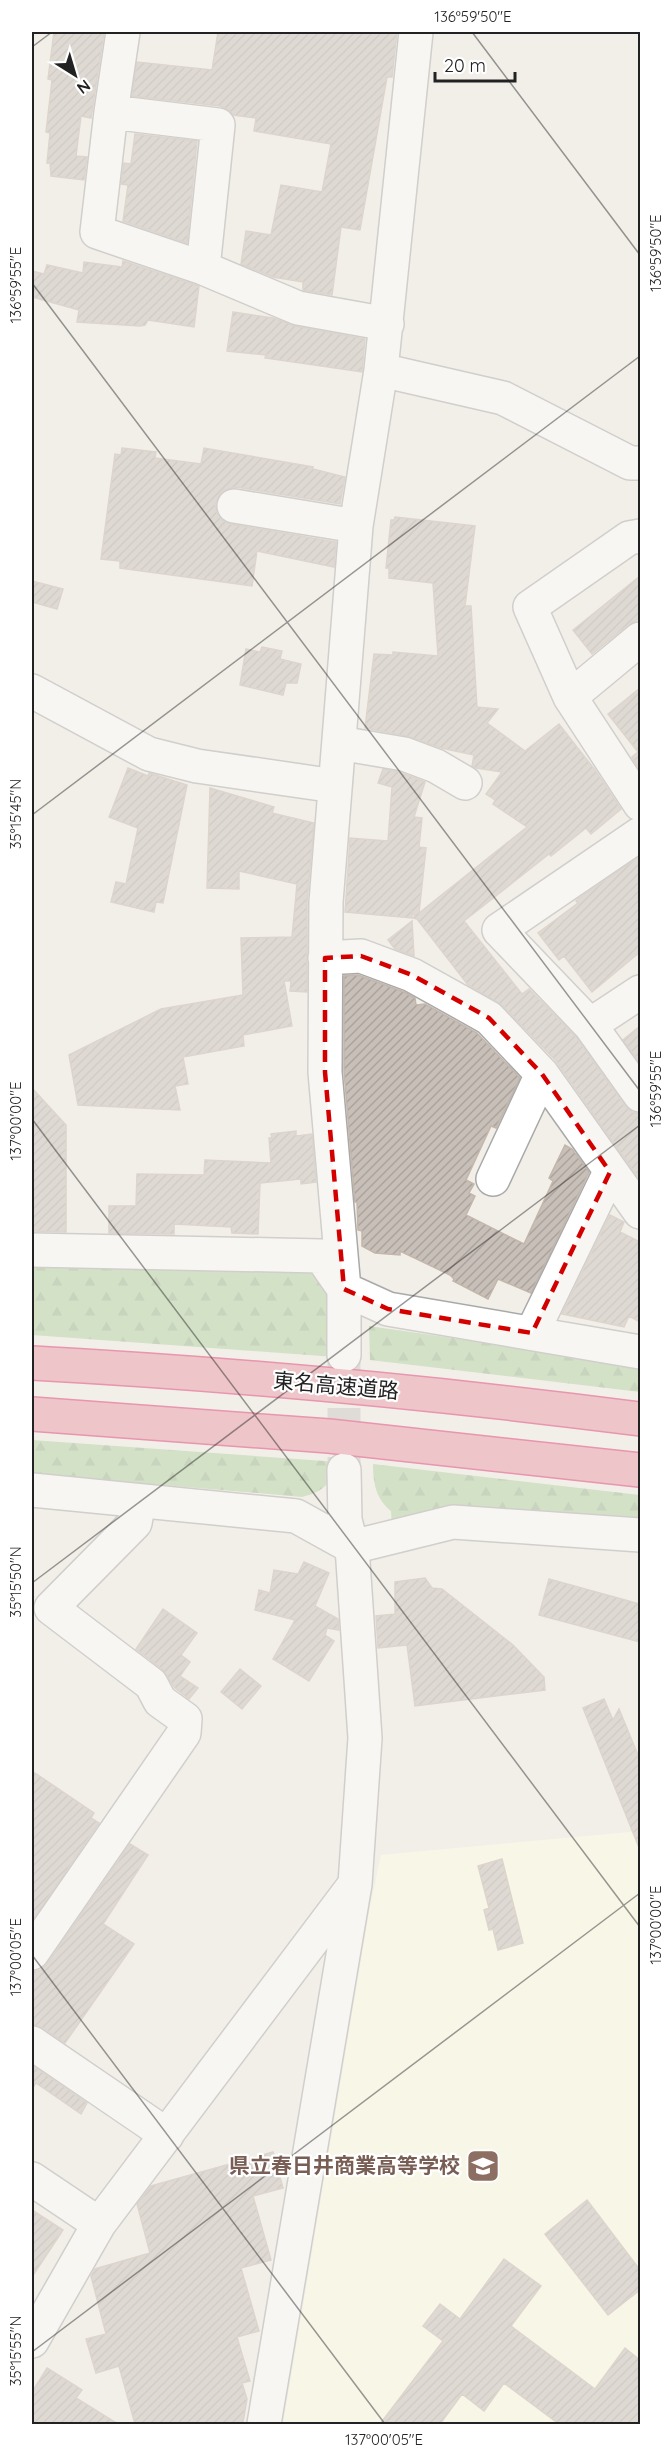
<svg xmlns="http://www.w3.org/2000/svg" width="672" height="2456" font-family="Quicksand,'Noto Sans JP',sans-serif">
<defs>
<pattern id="forest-firs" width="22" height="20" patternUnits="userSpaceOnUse" patternTransform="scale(1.5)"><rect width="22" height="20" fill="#add19e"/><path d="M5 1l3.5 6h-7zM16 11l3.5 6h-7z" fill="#95b388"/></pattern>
<pattern id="building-hatch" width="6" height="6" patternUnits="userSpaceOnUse" patternTransform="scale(1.5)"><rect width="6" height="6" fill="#c7bfb8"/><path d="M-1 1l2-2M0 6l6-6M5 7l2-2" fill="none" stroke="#aba49e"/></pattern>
</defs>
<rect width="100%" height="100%" fill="#f2efe9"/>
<path fill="#ffffe5" d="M640,1831V2424H283L370,1907L381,1855Z"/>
<path fill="url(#forest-firs)" d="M32,1265L319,1272L333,1285L335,1357L32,1335Z
M369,1326L640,1365V1392L370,1360Z
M32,1440L339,1462C330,1483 326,1491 302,1497L151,1484L32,1482Z
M373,1464L640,1495V1527L392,1528L391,1511C376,1499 373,1483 373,1464Z"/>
<path fill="url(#building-hatch)" stroke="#c4b6ab" stroke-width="1.5" d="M54,32H104L91,118L81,116L76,156L87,157L84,180L51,176L50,163H47L50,133L46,132L52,80L48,79Z
M218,32H397L392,77H387L360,230L341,227L332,295L303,290V282L273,277L241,264L246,231L271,235L281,185L322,192L331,144L254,131L256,118L233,115L229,110L220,106L132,96L137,62L212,70Z
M135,134L197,141L187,243L123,221L128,185L121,184L124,163L131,164Z
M123,261L199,286L194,327L148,320L145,325L140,326L77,322L79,310L32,297V271L44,274L47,265L83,273L84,262L122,267Z
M233,312L273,318L295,326L365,339L362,372L265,358L266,355L227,351Z
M122,448L156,452L155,458L201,464L204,448L313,467V469L345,477L340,504L236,487L227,489L220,494L215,504L217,513L222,520L230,524L336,542L334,567L257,551L252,586L120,568V561L101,559L115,454L121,455Z
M395,517L475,526L465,606H471L477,707L498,709L487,723L525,751L559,724L595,770L621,809L591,834L586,828L551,856L549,854L464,921L522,994L529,989L576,1037L625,1106L632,1112L640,1114V1180L556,1061L502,1005L468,985L417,919L413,918L415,916L412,912V918L345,912L350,838L388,841L392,787L378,783L383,769L399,772L425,782L414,817L422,818L419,847L426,848L419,913L527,827L493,804L495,800L486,794L502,772L476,768L472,766L474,755L441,748L407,736L365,728L374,654L393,655V652L438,656L433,583L389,578V568H386L391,520H394Z
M640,576V618L628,625L592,654L573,630Z
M32,581L63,589L57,609L32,602Z
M262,647L282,651L280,659L301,664L297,683H286L283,695L240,685L246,649L260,652Z
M640,688V771L632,757L638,752L608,714Z
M128,768L148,776L149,773L187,785L163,903L156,902L154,912L111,902L116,882L126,884L138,828L109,817Z
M210,788L274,807L272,813L314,823L307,902V992L290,991L291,981H284L292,1026L243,1035L244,1046L183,1057L188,1084L175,1086L180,1110L78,1105L69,1055L161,1009L243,995L241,938L292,937L297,884L239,871V889L207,888Z
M640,856V952L592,992L564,956L559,960L538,933L578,903L576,901L578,899Z
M412,921L414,956L395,949L388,940Z
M358,975L404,992L415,998L416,1005L425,1004L477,1033L520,1078L496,1128L491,1126L466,1180L474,1184L469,1193L475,1196L466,1215L524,1244L553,1181L549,1178L565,1145L572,1149L589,1172L531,1293L498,1279L488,1299L453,1281L454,1279L450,1275L400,1251V1255L375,1253L362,1246V1231L358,1230L357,1202H355L344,1071V976Z
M640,1026V1063L623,1040Z
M32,1088L66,1125V1232L32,1231Z
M296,1131V1136L312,1134L316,1182L301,1184V1179L260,1183L258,1234L232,1233L231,1227L174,1224V1234L109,1233V1206H136L137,1174L204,1175L205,1160L271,1163L269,1138H272L271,1134Z
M610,1215L624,1222L620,1232L640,1242V1322L629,1316L624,1327L562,1314Z
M304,1562L329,1573L315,1606L338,1619L339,1630L327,1628L325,1635L334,1641L309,1681L273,1659L295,1620L255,1610L259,1590L270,1593L274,1570L298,1574Z
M425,1578L432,1588L442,1589L513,1645L544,1677L545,1690L415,1706L407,1645L378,1648L376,1616L395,1614V1582Z
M549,1579L640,1604V1642L539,1615Z
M163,1609L197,1633L181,1655L190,1662L180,1676L198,1688L189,1699L175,1688L162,1669L136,1649Z
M240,1669L261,1686L242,1709L221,1692Z
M604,1699L613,1720L619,1709L640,1760V1850L583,1708Z
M32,1771L94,1813L91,1818L99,1823L32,1921Z
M130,1844L148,1855L103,1924L134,1944L65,2043L43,2028L32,2025V1972L41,1970L47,1964Z
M502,1859L523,1943L498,1950L493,1929L489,1930L484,1910L489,1908L478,1866Z
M32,2065L87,2103L81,2114L36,2083L32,2089Z
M273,2152L283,2188L253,2196L271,2260L241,2268L259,2331L237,2337L250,2381L242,2383L247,2399L243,2422L232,2424H135L119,2366L96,2373L86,2339L106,2334L91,2276L95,2269L150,2253L137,2204L151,2186Z
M587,2200L640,2270V2290L608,2315L545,2234Z
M32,2210L63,2230L32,2277Z
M504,2259L541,2286L511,2326L595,2389L625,2348L640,2360V2424H559L504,2383L484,2411L462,2394L440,2424H380L443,2341L423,2326L440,2304L460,2319Z
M47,2368L82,2390L76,2398L118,2424H32V2392Z"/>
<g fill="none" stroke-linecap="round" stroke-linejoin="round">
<path stroke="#c8c6c1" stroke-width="33" stroke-dasharray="33 16" stroke-linecap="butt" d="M344,1359V1467"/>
<g stroke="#a9a9a9" stroke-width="36">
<path id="minor" d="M123,32L111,112L97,232L203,268L298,308L387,324
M111,112L218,125L203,268
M381,370L503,398L630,463H640
M234,506L356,526
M640,536L629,538L530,607L570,697L640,804
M32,691L149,754L197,766L335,786
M570,697L640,639
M339,743L404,754L436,766L465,783
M640,834L499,930L590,1025L640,1095
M325,958L361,956L412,975L489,1018L542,1074L640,1212
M590,1025L640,992
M493,1179L542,1074
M32,1250L321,1256L344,1289L388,1309L640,1352
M532,1333L610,1172
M344,1355V1289L325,1072L326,902L356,526L381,370L416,32
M32,1490L296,1516L352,1547L453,1522L640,1535
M32,1953L184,1733L185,1719L160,1701L151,1684L51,1608L135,1523L139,1501
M32,2043L167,2135
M32,2179L99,2224
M32,2341L99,2224L352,1888
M264,2424L355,1884L365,1738L352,1547L345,1520L344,1470"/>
</g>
<g stroke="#dc2a67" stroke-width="36">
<path id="highway" d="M32,1363C235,1374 438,1393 640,1419
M32,1414L329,1436L640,1470"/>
</g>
<use href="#minor" stroke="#fff" stroke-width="33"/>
<use href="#highway" stroke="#e892a2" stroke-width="33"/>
</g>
<path d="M0 0H672V2456H0ZM361,956L412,975L489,1018L542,1074L610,1172L532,1333L388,1309L344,1289L325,1072V958Z" fill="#f2efe9" fill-opacity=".55" fill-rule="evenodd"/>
<path fill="none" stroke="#d40000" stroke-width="4.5" stroke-dasharray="12 8" stroke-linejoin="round" d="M361,956L412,975L489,1018L542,1074L610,1172L532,1333L388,1309L344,1289L325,1072V958Z"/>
<path fill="none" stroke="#222" stroke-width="1.5" stroke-opacity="0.45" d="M472,32L640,255M32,47L52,32M32,283L640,1091M32,815L640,356M32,1119L640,1927M32,1583L640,1125M32,1955L385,2424M32,2352L640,1893"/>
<defs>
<g id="school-square" transform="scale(1.725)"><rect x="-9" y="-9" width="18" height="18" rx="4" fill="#8d6e63" stroke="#fff"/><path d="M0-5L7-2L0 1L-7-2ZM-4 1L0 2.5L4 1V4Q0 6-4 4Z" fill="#fff"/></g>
</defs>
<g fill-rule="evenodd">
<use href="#school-square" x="483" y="2166"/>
</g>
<g text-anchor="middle" stroke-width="4.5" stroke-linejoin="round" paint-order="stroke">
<g font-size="21" fill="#222" stroke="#fff">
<text transform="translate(336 1386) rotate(5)" y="7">東名高速道路</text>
</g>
<g font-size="21" font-weight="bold" fill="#785e54" stroke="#fff" text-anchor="end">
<text x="460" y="2173">県立春日井商業高等学校</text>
</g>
</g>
<rect width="672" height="2456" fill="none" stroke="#ffffff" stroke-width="66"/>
<g transform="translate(75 75) rotate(143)" stroke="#ffffff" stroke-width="4.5" paint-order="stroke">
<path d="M0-4.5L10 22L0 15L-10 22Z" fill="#222222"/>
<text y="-9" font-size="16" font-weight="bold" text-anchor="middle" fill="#222222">N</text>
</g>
<path d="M435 72v9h80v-9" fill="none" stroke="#222222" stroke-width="3"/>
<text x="444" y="72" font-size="18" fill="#222222" stroke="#ffffff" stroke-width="4.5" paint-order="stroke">20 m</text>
<rect x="33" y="33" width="606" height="2390" fill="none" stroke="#222" stroke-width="2"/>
<g font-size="15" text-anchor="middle" fill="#222">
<text x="473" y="22">136°59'50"E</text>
<text transform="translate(656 253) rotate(-90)" y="5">136°59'50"E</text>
<text transform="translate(16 285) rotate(-90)" y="5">136°59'55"E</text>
<text transform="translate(16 814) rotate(-90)" y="5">35°15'45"N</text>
<text transform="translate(656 1089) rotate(-90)" y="5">136°59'55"E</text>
<text transform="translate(16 1121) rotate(-90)" y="5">137°00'00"E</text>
<text transform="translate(16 1582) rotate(-90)" y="5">35°15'50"N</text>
<text transform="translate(656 1925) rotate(-90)" y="5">137°00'00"E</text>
<text transform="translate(16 1957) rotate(-90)" y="5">137°00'05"E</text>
<text transform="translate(16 2351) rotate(-90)" y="5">35°15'55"N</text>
<text x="384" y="2445">137°00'05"E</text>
</g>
</svg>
